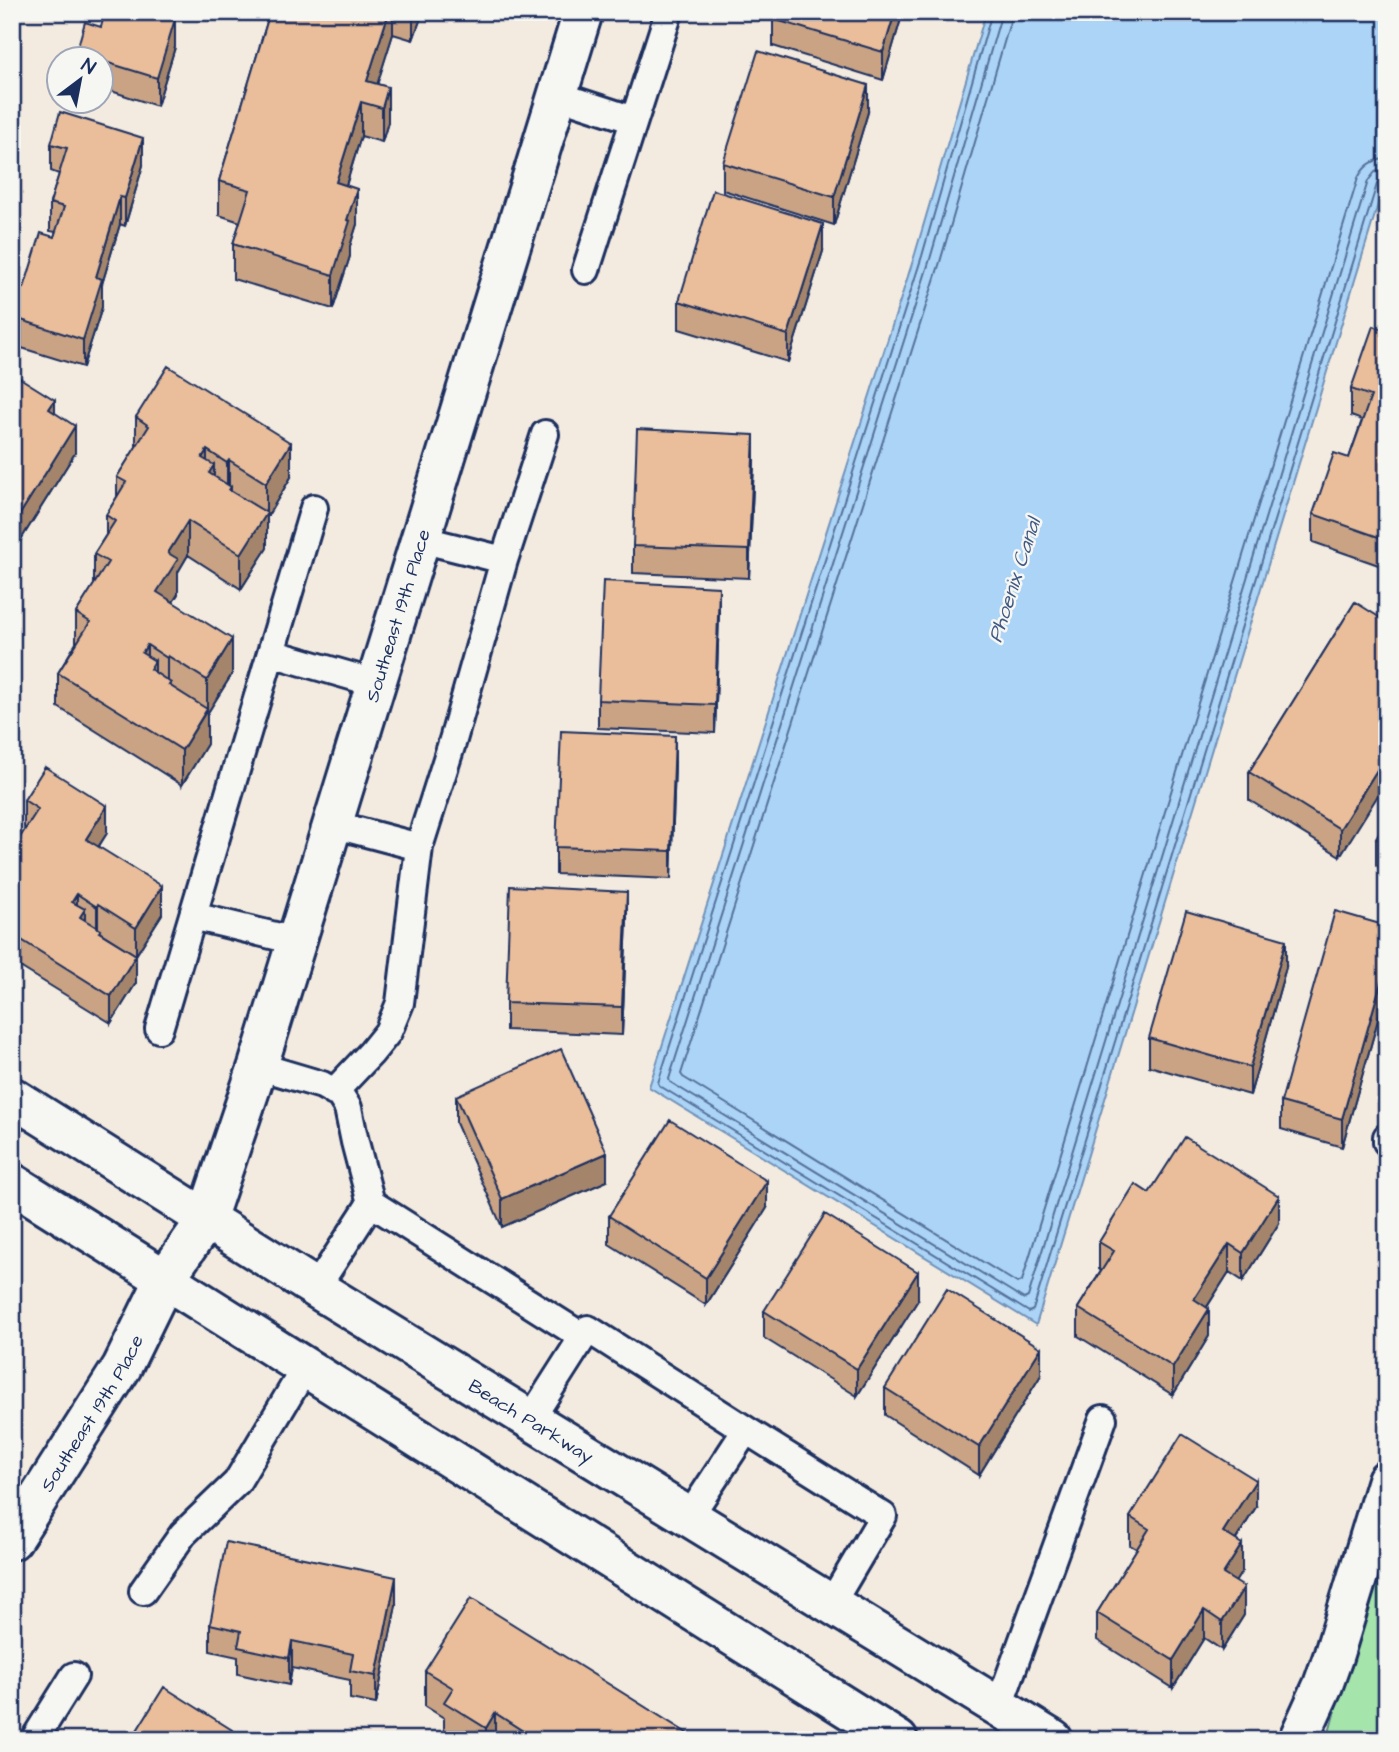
<svg xmlns="http://www.w3.org/2000/svg" width="1399" height="1752" font-family="'Architects Daughter',sans-serif">
<rect width="100%" height="100%" fill="#f4ebe0"/>
<filter id="ink" filterUnits="userSpaceOnUse"><feTurbulence type="fractalNoise" baseFrequency=".0143" numOctaves="2"/><feDisplacementMap in="SourceGraphic" scale="14" xChannelSelector="R" yChannelSelector="G"/><feConvolveMatrix kernelMatrix="1 2 1 2 8 2 1 2 1" color-interpolation-filters="sRGB"/></filter>
<g filter="url(#ink)">
<path fill="#a5e4ab" stroke="#608a84" stroke-width="2" d="M1387,1519V1740H1327Z"/>
<path fill="#abd4f6" stroke="#7192b9" stroke-width="2" d="M986,12H1387V175L1036,1325L649,1087L915,254Z"/>
<g fill="none" stroke-linecap="round" stroke-linejoin="round">
<path stroke="#55719b" stroke-width="2" d="M992,12L922,256L658,1083L660,1086L1029,1312L1033,1310L1377,184L1381,179L1387,178
M1001,12L1000,19L930,259L669,1079L670,1082L1024,1299L1028,1297L1368,181L1375,172L1387,169
M1011,12L1010,22L940,262L681,1074L683,1077L1017,1283L1022,1281L1358,178C1364,166 1373,159 1387,159"/>
<g stroke="#1b2f5e" stroke-width="32">
<path id="lane" d="M557,95L634,120
M586,270L669,12
M504,560L545,434
M271,653L375,683
M332,824L419,847L400,1003L388,1032L371,1053L334,1092
M419,847L453,740L504,560L420,539
M193,916L296,941
M159,1029L314,508
M258,1066L322,1085L340,1095L348,1108L355,1142L371,1203
M1387,1137V1142
M316,1288L371,1203L583,1337
M530,1420L588,1329L746,1430
M689,1517L746,1430L883,1516L831,1604
M143,1591L183,1534L237,1482L305,1368
M999,1706L1103,1419
M34,1740L74,1676"/>
</g>
<g stroke="#1b2f5e" stroke-width="44">
<g id="street">
<path id="s1" d="M206,1220L258,1066L583,12"/>
<path id="s2" d="M12,1540L122,1367L165,1279"/>
<path d="M1298,1740L1323,1685L1333,1657L1387,1480"/>
</g>
</g>
<g stroke="#1b2f5e" stroke-width="44">
<g id="secondary">
<path id="s3" d="M12,1097L322,1292L1053,1740"/>
<path d="M12,1183L898,1740"/>
<path d="M165,1279L206,1220"/>
</g>
</g>
<use href="#lane" stroke="#f6f6f2" stroke-width="26"/>
<use href="#street" stroke="#f6f6f2" stroke-width="38"/>
<use href="#secondary" stroke="#f6f6f2" stroke-width="38"/>
</g>
<path fill="#c9a384" stroke="#1b2f5e" stroke-width="2" d="M105,12H178L175,19V47L157,106L102,88V60H76V53L101,27Z
M270,12H423L413,40L393,34L377,84L388,122L382,142L361,136L346,186L357,224L350,246V256L333,309L233,279V244L240,222L219,215V181Z
M775,12H903L883,80L773,46V19Z
M868,112L834,225L723,190V163Z
M51,144L143,165L125,226L120,224L102,284V307L83,367L12,345V285L24,288L54,237L56,232L50,231V203L59,174L51,171Z
M823,251L788,362L679,329V301Z
M1387,331V568L1313,542V514L1349,458L1362,420L1351,416V389Z
M12,373L55,413L75,453L15,549L12,547Z
M136,417L291,477L267,517V548L241,589L188,555L178,572V594L173,602L232,674L207,714V744L182,785L58,707V673L76,643V613L94,585V554L106,535V515L117,497V477L136,447Z
M754,462L749,578L633,573V546Z
M1355,602L1340,856L1249,800V772Z
M719,614L715,733L598,728V700Z
M675,764L671,879L556,874V847Z
M24,800L107,833L99,846L162,914L136,955L101,933L136,983L111,1023L12,962V850L26,829L24,828Z
M1387,821V872L1376,865V838Z
M627,919L622,1035L506,1030V1003Z
M1387,926V988L1342,1147L1281,1129V1102Z
M1286,967L1250,1095L1149,1066V1038Z
M456,1096L607,1181L502,1227L456,1123Z
M1149,1193L1279,1223L1243,1281L1229,1272L1207,1307L1209,1336L1173,1395L1078,1336V1308L1101,1271L1099,1269V1242Z
M767,1208L706,1305L609,1244V1216Z
M918,1300L857,1396L764,1338V1311Z
M1041,1375L979,1475L885,1415V1388Z
M1256,1507L1236,1540L1242,1571L1235,1582L1244,1615L1222,1650L1204,1638L1173,1688L1097,1640V1613L1137,1549L1130,1545V1517Z
M396,1605L376,1704L350,1699V1680L292,1668L289,1685L238,1674V1657L210,1651V1624Z
M425,1671L698,1740H450L444,1736V1718L425,1706Z"/>
<path fill="#a4856c" stroke="#1b2f5e" stroke-width="2" d="M169,12H178L175,19V47L157,106V78Z
M389,12H393V34L371,104L367,81Z
M413,12H423L413,40Z
M895,12H903L883,80V52Z
M868,85V112L834,225V197Z
M388,87V122L382,142V108Z
M361,102V136L336,217V182Z
M143,138V165L125,226V198Z
M357,189V224L350,246V256L333,309V275L347,220Z
M120,197V224L102,284V307L83,367V340L96,277Z
M823,224V251L788,362V335Z
M55,400V428L49,409Z
M75,426V453L15,549V522Z
M754,435V462L749,578V550Z
M291,443V477L267,517V548L241,589V554L266,514V483Z
M207,450V484L202,458Z
M229,460V489L231,487V522L227,498V463Z
M214,465V500L209,473Z
M188,521V555L178,572V594L157,627V592L168,553Z
M719,587V614L715,733V705Z
M232,639V674L207,714V744L182,785V750L207,710V680Z
M147,645V680L142,653Z
M168,656V691L167,693V658Z
M155,661V695L150,669Z
M675,736V764L671,879V851Z
M1387,754V781L1340,856V829Z
M107,806V833L86,866V839Z
M162,886V914L136,955V928Z
M627,892V919L622,1035V1007Z
M77,894V922L72,902Z
M98,904V931L97,934V907Z
M85,909V937L80,917Z
M1286,940V967L1250,1095V1067Z
M136,955V983L111,1023V996Z
M1387,961V988L1342,1147V1119Z
M607,1153V1181L502,1227V1199Z
M767,1181V1208L706,1305V1278Z
M1279,1196V1223L1243,1281V1253Z
M1229,1244V1272L1194,1327V1299Z
M918,1272V1300L857,1396V1369Z
M1209,1309V1336L1173,1395V1367Z
M1041,1348V1375L979,1475V1447Z
M1256,1480V1507L1223,1560V1532Z
M1242,1544V1571L1223,1602V1574Z
M396,1577V1605L376,1704V1676Z
M1244,1587V1615L1222,1650V1622Z
M1204,1610V1638L1173,1688V1660Z
M292,1641V1668L289,1685V1658Z
M495,1713V1740H486V1728Z"/>
<path fill="#eabe9a" stroke="#1b2f5e" stroke-width="2" d="M105,12H169L168,17L175,19L157,78L102,61V60H97L76,53L85,22L101,27Z
M270,12H389L367,81L388,87L382,108L361,102L336,182L357,189L347,220L350,221L333,275L233,244L250,190L219,181Z
M775,12H895L883,52L773,19Z
M758,51L868,85L834,197L723,163Z
M60,112L143,138L125,198L120,197L96,277L102,279L83,340L12,317V285L24,288L41,233L54,237L64,207L50,203L67,148L51,144Z
M713,190L823,224L788,335L679,301Z
M1373,326L1387,331V540L1313,514L1334,453L1349,458L1371,396L1351,389Z
M168,366L291,443L266,483L229,460L227,463L207,450L202,458L214,465L209,473L231,487L229,490L267,513L241,554L188,521L168,553L178,559L157,592L232,639L207,680L168,656L167,658L147,645L142,653L155,661L150,669L171,683L169,685L207,709L182,750L58,673L90,622L76,613L108,562L94,554L115,521L106,515L126,482L117,477L149,426L136,417Z
M12,373L55,400L49,409L75,426L15,522L12,520Z
M637,429L754,435L749,550L633,546Z
M603,581L719,587L715,705L598,700Z
M1355,602L1387,622V754L1340,829L1249,772Z
M561,731L675,736L671,851L556,847Z
M45,767L107,806L86,839L162,886L136,928L98,904L97,907L77,894L72,902L85,909L80,917L101,930L99,932L136,955L111,996L12,934V880L20,868L12,863V850L38,809L24,800Z
M1387,821V844L1376,838Z
M510,886L627,892L622,1007L506,1003Z
M1186,911L1286,940L1250,1067L1149,1038Z
M1335,911L1387,926V961L1342,1119L1281,1102Z
M561,1049L607,1153L502,1199L456,1096Z
M670,1120L767,1181L706,1278L609,1216Z
M1185,1137L1279,1196L1243,1253L1229,1244L1194,1299L1209,1309L1173,1367L1078,1308L1114,1251L1099,1242L1135,1184L1149,1193Z
M825,1214L918,1272L857,1369L764,1311Z
M947,1289L1041,1348L979,1447L885,1388Z
M1182,1434L1256,1480L1223,1532L1242,1544L1223,1574L1244,1587L1222,1622L1204,1610L1173,1660L1097,1613L1149,1529L1130,1517Z
M226,1542L396,1577L376,1676L350,1671L353,1654L292,1641L289,1658L238,1647L241,1631L210,1624Z
M471,1598L698,1740H537L495,1713L486,1728L444,1702L453,1688L425,1671Z
M164,1687L248,1740H131Z"/>
</g>
<g text-anchor="middle" stroke-width="5" stroke-linejoin="round" paint-order="stroke">
<g font-size="19" fill="#1b2f5e" stroke="#f6f6f2">
<text dy="7" stroke="none"><textPath href="#s1" startOffset="634">Southeast 19th Place</textPath></text>
<text dy="7" stroke="none"><textPath href="#s2" startOffset="150">Southeast 19th Place</textPath></text>
<text dy="7" stroke="none"><textPath href="#s3" startOffset="612">Beach Parkway</textPath></text>
</g>
<g font-size="21" font-style="italic" fill="#3f5884" stroke="#f6f6f2">
<text transform="translate(1014 580) rotate(-72)" y="7">Phoenix Canal</text>
</g>
</g>
<rect width="1399" height="1752" fill="none" stroke="#f6f6f2" stroke-width="42"/>
<rect x="21" y="21" width="1357" height="1710" fill="none" stroke="#1b2f5e" stroke-width="2.5" filter="url(#ink)"/>
<g transform="translate(80 80) rotate(32)"><circle r="33" fill="#f6f6f2" stroke="#9ea6b7" stroke-width="2"/>
<path d="M0-5L12 26L0 18L-12 26Z" fill="#1b2f5e"/>
<text y="-10" font-size="19" font-weight="bold" text-anchor="middle" fill="#1b2f5e">N</text>
</g>
</svg>
